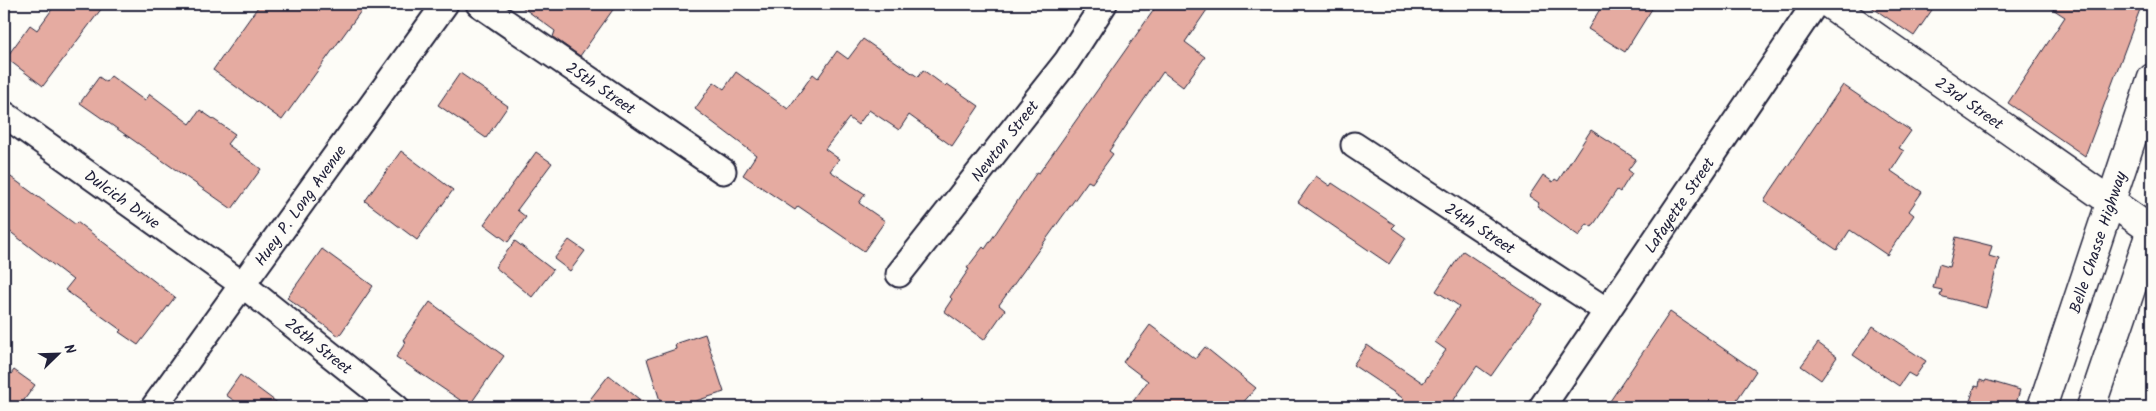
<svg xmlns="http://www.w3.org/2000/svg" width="2156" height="411" font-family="Kalam,sans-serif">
<rect width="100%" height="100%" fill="#fdfcf7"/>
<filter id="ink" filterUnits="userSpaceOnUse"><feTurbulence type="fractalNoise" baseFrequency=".02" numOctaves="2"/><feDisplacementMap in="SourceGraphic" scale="10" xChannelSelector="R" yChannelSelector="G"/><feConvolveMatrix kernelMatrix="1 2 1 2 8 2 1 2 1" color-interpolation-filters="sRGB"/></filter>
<g filter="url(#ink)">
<path fill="#e5aba1" stroke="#22223b" d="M56,4H105L43,86L6,58L30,25L37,30Z
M260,4H366L282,120L213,70Z
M518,4H617L580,56L553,37L555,31Z
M1158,4H1211L1185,42L1205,57L1183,87L1163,72L1109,151L1113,154L1092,183L1088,181L999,305L1005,310L984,340L944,311L952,299L950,297L969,269L967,268L983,247L985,249L1037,172L1039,173Z
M1603,4H1655L1625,52L1588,29Z
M1867,4H1936L1914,36Z
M2045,4H2142L2085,156L2008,103L2065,17Z
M863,39L918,77L923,70L945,86L947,84L979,106L952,146L909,115L899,130L869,110L858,125L849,118L825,149L839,159L830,171L865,194L859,203L885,221L864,251L798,206L795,210L743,175L756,155L695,109L714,82L724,89L736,72L788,109L813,74L818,78L837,51L848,59Z
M460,73L508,106L486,138L438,105Z
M111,76L145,101L150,94L190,124L200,110L235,134L227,144L261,169L232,209L80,103L99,77L106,82Z
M1843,85L1911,131L1899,148L1904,151L1891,171L1922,192L1909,211L1914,215L1887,255L1850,230L1837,250L1764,201Z
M1591,130L1636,159L1628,170L1632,173L1620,192L1617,190L1592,227L1587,224L1579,236L1537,206L1539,203L1529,196L1543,175L1553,182L1555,179L1558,181Z
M401,151L453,190L417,240L365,201Z
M536,152L552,163L517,210L526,217L508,242L484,224Z
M4,172L75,224L77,222L175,297L138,345L119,332L121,330L65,290L73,280L4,227Z
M1316,176L1330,186L1332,183L1395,225L1392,228L1406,238L1389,264L1298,202Z
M1956,237L1992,246L1989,256L1999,259L1986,308L1940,296L1942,290L1933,288L1939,264L1949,267Z
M569,240L585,251L570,271L554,259Z
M515,241L553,270L532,297L495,267Z
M322,249L373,286L339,336L287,298Z
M1463,251L1542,304L1491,376L1477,366L1449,407H1398L1404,399L1353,365L1367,345L1423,383L1446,350L1435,342L1459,306L1436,291Z
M430,302L504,356L469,406L396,357L406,342L403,340Z
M1670,312L1756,371L1732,407H1606Z
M1150,325L1195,359L1205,347L1256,388L1239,407H1129L1148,381L1123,362Z
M1873,326L1926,361L1915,377L1908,373L1899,386L1853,355Z
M705,334L724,392L677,407H662L647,359L676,349L675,344Z
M1818,343L1837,357L1821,380L1801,366Z
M4,369L11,374L14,370L35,385L19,407H4Z
M240,375L283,407H243L226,395Z
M609,375L649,407H584Z
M1980,380L1985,382L1986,380L2020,390L2015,407H1968L1975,386L1979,387Z"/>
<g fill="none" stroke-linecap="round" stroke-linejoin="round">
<g stroke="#22223b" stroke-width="29">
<g id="street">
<path id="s1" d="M479,4L723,171"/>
<path id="s2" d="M4,114L243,285L396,407"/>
<path id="s3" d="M1354,145L1607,311"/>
<path id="s4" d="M899,274L1067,61L1104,4"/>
<path id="s5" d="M154,407L445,4"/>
<path id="s6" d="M1542,407L1815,4"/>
</g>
</g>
<g stroke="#22223b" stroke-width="31">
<g id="secondary">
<path id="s7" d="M1829,4L2151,230"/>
</g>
</g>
<g stroke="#22223b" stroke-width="31">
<g id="highway">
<path id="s8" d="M2042,407L2152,78"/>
<path d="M2091,407L2152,227"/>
</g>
</g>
<use href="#street" stroke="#fdfcf7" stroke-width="25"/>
<use href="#secondary" stroke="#fdfcf7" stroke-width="28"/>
<use href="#highway" stroke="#fdfcf7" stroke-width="28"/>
<path stroke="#22223b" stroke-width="4" d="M2147,407L2152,392"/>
</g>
</g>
<g text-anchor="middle" stroke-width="4" stroke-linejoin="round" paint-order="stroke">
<g font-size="16" fill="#22223b" stroke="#fdfcf7">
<text dy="6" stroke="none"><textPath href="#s1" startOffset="148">25th Street</textPath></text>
<text dy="6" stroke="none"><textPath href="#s7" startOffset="172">23rd Street</textPath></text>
<text dy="6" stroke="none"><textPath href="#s4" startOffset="170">Newton Street</textPath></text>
<text dy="6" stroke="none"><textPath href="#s2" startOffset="146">Dulcich Drive</textPath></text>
<text dy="6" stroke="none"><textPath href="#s6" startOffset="244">Lafayette Street</textPath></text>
<text dy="6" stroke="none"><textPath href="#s5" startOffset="249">Huey P. Long Avenue</textPath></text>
<text dy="6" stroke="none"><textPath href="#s3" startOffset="151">24th Street</textPath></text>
<text dy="6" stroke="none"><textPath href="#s8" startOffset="174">Belle Chasse Highway</textPath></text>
<text dy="6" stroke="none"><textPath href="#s2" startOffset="391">26th Street</textPath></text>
</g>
</g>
<rect width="2156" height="411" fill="none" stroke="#fdfcf7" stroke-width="20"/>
<rect x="10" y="10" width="2136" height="391" fill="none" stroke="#22223b" stroke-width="2" filter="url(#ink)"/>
<g transform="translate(58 354) rotate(67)" stroke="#fdfcf7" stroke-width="4" paint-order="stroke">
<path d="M0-4L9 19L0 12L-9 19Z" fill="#22223b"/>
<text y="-8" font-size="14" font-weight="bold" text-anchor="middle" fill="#22223b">N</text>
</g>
</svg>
